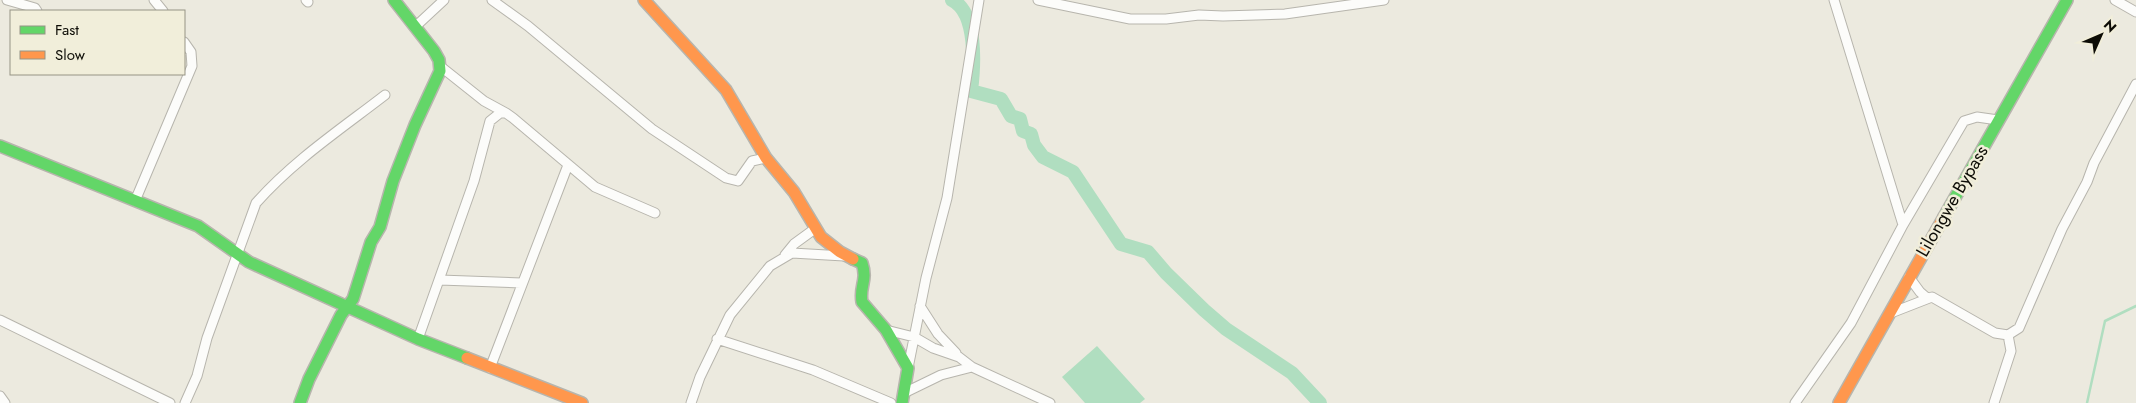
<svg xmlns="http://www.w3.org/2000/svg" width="2136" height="403" font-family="Jost,sans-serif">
<rect width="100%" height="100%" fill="#eceadf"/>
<path fill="#b0dec0" d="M1097,346L1145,399L1140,403H1085L1062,377Z"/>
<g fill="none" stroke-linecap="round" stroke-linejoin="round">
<path stroke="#b0dec0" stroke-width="2.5" d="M2087,403L2105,321L2136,306"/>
<path stroke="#b0dec0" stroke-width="14" d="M952,0C978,13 974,67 971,91L1001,99L1011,116L1020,119L1023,131L1031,134L1034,145L1043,157L1073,172L1121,244L1148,252L1166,273L1204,310L1226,329L1292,373L1320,403"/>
<g stroke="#b7b5ad" stroke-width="11">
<path id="street" d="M7,0L35,8L37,11
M154,0L163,11
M306,0L308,2
M492,0L528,26L652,129L726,178L738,181L752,161L766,158
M1038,0L1130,19H1166L1199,15L1223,16L1285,14L1384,0
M1834,0L1903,225
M2115,0L2136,12
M416,26L444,0
M440,66L484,101L506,113
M135,201L192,66L191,52L184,42
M785,255L794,244L816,228
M1909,277L1920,292L1927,298
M440,280L521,283
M920,306L938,334L956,353
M1891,313L1932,297L1995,333L2008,335L2019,328L2062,229L2087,182L2094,163L2136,84
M0,320L170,403
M886,330L914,337L933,348L959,357L972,367
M418,339L474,181L490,121L500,113H506L513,118L595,187L655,213
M717,339L813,370L891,403
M490,368L568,165
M908,368L926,278L947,198L979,0
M904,393L941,375L972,367L1050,403
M0,396L5,403
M185,403L197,376L207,338L256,203C293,161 341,129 385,95
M691,403L700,377L730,315L770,266L792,253L844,256
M1795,403L1851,323L1903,225L1964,121L1977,117L1998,120
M1994,403L2011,351L2008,335"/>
</g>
<g stroke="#b7b5ad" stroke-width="14">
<path id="fast" d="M0,146L198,226L249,262L418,339L467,358
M1944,217L2067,0
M853,259L862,263C868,281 859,286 862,302L886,330L908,368L902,403
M300,403L309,379L341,315L353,299L371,242L380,227L393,181L415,125L440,71L439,60L434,51L394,0"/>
</g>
<g stroke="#b7b5ad" stroke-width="14">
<path id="slow" d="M644,0L726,90L766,158L794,192L821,237L840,252L853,259
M467,358L582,403
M1839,403L1944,217"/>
</g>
<use href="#street" stroke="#fcfcfa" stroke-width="9"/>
<use href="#fast" stroke="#63d668" stroke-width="11"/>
<use href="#slow" stroke="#ff974d" stroke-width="11"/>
</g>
<g text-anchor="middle" stroke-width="5" stroke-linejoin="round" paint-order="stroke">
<g font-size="18" fill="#0d0c06" stroke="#f1eeda">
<text transform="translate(1952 201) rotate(-60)" y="6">Lilongwe Bypass</text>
</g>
</g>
<rect x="10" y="10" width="175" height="65" fill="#f1eeda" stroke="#969485"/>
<rect x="20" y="26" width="25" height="8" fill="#63d668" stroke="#969485"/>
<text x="55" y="35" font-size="15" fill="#0d0c06">Fast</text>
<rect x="20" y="51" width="25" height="8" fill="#ff974d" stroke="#969485"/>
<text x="55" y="60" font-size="15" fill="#0d0c06">Slow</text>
<g transform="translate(2101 35) rotate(45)" stroke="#f1eeda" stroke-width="4" paint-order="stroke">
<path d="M0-4L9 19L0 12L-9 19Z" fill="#0d0c06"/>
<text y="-8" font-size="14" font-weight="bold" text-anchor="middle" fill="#0d0c06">N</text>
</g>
</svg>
